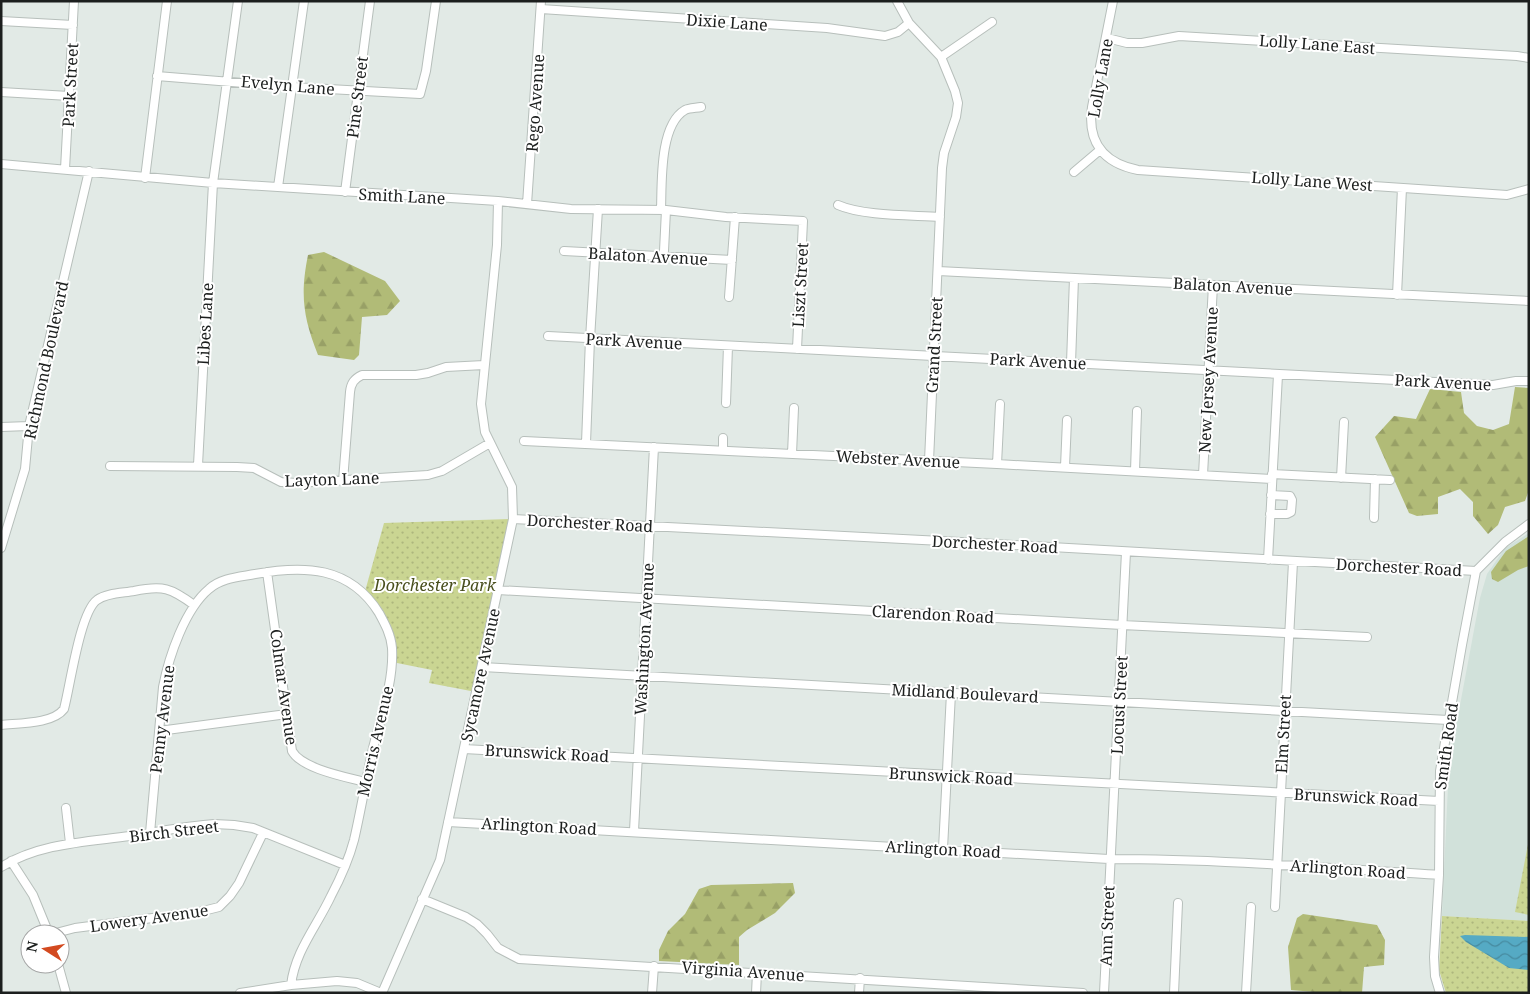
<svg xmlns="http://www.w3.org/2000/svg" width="1530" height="994" font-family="'Noto Serif',serif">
<defs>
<pattern id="forest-firs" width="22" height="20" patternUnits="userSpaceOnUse" patternTransform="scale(1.25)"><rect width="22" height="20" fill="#b1bb77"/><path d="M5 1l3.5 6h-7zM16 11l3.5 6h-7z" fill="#98a066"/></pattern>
<pattern id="park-dots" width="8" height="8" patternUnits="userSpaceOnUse" patternTransform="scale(1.25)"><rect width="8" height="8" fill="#cad592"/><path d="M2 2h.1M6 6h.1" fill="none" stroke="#adb67d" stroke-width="1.8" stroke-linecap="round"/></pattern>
<pattern id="water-waves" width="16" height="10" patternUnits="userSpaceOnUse" patternTransform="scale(1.25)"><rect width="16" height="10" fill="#55aac4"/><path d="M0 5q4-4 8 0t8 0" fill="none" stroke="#468a9f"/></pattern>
</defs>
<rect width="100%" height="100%" fill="#e2eae6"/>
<path fill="#d1e1da" d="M1529,533V921L1442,916L1449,764L1480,598L1487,574L1505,548Z"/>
<path fill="url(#forest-firs)" d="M324,252L385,281L400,301L387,315L362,317L359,355L354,360L318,355C303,317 300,295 308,255Z
M1515,387L1529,388V490L1525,501L1505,507L1498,525L1488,534L1473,516V502L1460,489L1438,497V514L1417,516L1409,513L1375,437L1394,416L1416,419L1430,389L1461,392L1464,413L1477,426L1493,430L1509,424Z
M1529,536V566L1518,570L1498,582L1492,579L1491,572L1506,551Z
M793,883L795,893L775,913L747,930L739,937V965L659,961V950L668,931L685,914L699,889L711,885Z
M1303,914L1377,925L1385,940L1384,965L1364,967L1362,993H1326L1291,990L1288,947L1297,918Z"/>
<path fill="url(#park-dots)" d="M513,519L476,692L429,683L432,670L392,662L391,642L364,595L384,523Z
M1529,839V915L1515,912Z
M1442,916L1529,921V993H1446L1439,970Z"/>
<path fill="url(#water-waves)" d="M1465,935L1529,937V970L1509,968L1466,942L1460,936Z"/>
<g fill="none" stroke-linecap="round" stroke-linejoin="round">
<g stroke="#b7bfbb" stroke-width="10">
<path id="minor" d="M897,1L909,23L941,57L955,91L958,103L956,117L944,153L942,168L929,461
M1113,1L1092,107C1087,142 1103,163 1138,170L1507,195L1529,189
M541,9L827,28L885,36L898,32L909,23
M1,21L73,25
M1107,38L1127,43H1142L1179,36L1517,56L1529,58
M941,57L992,22
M157,76L292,87L420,94L426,71L436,1
M1,92L69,96
M1,164L213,183L498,201L571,209L666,210L726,217L803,221L797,349
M65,169L74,1
M1074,172L1100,150
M145,178L167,1
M278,187L304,1
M345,192L370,1
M527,204L541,1
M838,205C863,216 911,215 940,217
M661,210C662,184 659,125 685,110C689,108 696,108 701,107
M564,251L732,260
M662,257L664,251L666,210
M938,271L1529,301
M1397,295L1402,188
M729,297L735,217
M548,336L1493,385L1516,381H1529
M1071,363L1074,278
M726,403L728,346
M1,427L29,426
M524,441L997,464L1272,479
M586,443L590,339L598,209
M723,450V438
M792,454L794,408
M997,464L1000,404
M198,465L213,183L238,1
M110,466L237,467L254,468L281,482L297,483L428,475L442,471L490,443
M1065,467L1067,420
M1135,471L1137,411
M1272,474L1390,480
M1203,475L1213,285
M1341,478L1344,422
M343,481L350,392C351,383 354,379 362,375H416L428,373L446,367L484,365
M1270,514H1287L1291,512L1292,500L1290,496L1271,495
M1374,518L1375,479
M513,519L961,542L1476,571
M1,548L25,469L29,426L89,171
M1268,560L1278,375
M267,572L292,751C302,769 346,777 365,782
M498,590L1122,625L1367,637
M482,667L1448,720
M1,725C19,723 53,724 64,709C70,687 80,612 97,600C106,593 123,593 134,591C163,585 171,588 194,605
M159,731L287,714
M464,749L1439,801
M66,808L70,843
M448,822L1109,859C1219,859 1329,868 1439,875
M634,831L654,447
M150,833L163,687C169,656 185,609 209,589C221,578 239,577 255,574C304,565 350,566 379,613C385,624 391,635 392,648C394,681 381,716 373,748C366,779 361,810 354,840C349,859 340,879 331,896C317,926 295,951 291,985
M943,849L951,693
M11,861L33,895L49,934
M1,867C40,843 86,842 130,836C158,832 186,826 214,824L234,825L253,828L345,865
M422,899L466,917L477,924L487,934L498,948L519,959L1083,993
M1275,907L1293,562
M52,934L75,928L199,912L219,907L230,896L239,883L263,833
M58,964L66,993
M240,993L291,985L337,981L357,983L381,993
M382,993L440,860L513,519L512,487L485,432L481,404L497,245L498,201
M652,993L654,966
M756,993L757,973
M859,993L860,978
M1104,993C1110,846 1118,699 1126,552
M1174,993L1178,903
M1246,993L1251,907
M1440,993L1435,976L1434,957L1439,875L1440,771L1462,645L1476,571L1505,542L1529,524"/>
</g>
<use href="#minor" stroke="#fff" stroke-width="8"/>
</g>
<g text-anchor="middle" stroke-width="4" stroke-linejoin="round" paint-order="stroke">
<g font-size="16" fill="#1c1f1e" stroke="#fff">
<text transform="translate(727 22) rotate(4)" y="6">Dixie Lane</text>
<text transform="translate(1317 44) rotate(4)" y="6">Lolly Lane East</text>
<text transform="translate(1100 78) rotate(-80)" y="6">Lolly Lane</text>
<text transform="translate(70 85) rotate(-87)" y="6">Park Street</text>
<text transform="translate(288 85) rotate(5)" y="6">Evelyn Lane</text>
<text transform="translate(357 97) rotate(-83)" y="6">Pine Street</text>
<text transform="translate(535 103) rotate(-86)" y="6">Rego Avenue</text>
<text transform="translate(1312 181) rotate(4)" y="6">Lolly Lane West</text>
<text transform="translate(402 196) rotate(3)" y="6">Smith Lane</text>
<text transform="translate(648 256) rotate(3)" y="6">Balaton Avenue</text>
<text transform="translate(800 285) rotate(-87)" y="6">Liszt Street</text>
<text transform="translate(1233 286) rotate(3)" y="6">Balaton Avenue</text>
<text transform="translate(205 324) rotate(-87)" y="6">Libes Lane</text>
<text transform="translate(634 341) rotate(3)" y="6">Park Avenue</text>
<text transform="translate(934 345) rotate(-87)" y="6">Grand Street</text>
<text transform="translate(46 360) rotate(-78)" y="6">Richmond Boulevard</text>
<text transform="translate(1038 361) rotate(3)" y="6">Park Avenue</text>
<text transform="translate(1208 380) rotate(-87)" y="6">New Jersey Avenue</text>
<text transform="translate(1443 382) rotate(3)" y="6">Park Avenue</text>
<text transform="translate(898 459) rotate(3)" y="6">Webster Avenue</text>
<text transform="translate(332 479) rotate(-2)" y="6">Layton Lane</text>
<text transform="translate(590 523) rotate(3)" y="6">Dorchester Road</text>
<text transform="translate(995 544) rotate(3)" y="6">Dorchester Road</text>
<text transform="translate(1399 567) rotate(3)" y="6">Dorchester Road</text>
<text transform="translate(933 614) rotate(3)" y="6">Clarendon Road</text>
<text transform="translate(644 639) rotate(-87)" y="6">Washington Avenue</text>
<text transform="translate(480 675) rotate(-78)" y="6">Sycamore Avenue</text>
<text transform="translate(284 687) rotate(82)" y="6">Colmar Avenue</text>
<text transform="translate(965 693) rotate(3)" y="6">Midland Boulevard</text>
<text transform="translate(1119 705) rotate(-87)" y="6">Locust Street</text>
<text transform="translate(162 719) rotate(-83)" y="6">Penny Avenue</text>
<text transform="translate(1283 734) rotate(-87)" y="6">Elm Street</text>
<text transform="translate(375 741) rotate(-77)" y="6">Morris Avenue</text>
<text transform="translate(1446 746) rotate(-82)" y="6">Smith Road</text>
<text transform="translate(547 753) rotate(3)" y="6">Brunswick Road</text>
<text transform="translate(951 776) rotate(3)" y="6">Brunswick Road</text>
<text transform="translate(1356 797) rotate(3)" y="6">Brunswick Road</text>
<text transform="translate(539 826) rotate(3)" y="6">Arlington Road</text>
<text transform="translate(174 831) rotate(-7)" y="6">Birch Street</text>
<text transform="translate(943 849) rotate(3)" y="6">Arlington Road</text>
<text transform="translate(1348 869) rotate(4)" y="6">Arlington Road</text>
<text transform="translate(149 918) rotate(-8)" y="6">Lowery Avenue</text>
<text transform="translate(1107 926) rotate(-88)" y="6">Ann Street</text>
<text transform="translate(743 971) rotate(4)" y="6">Virginia Avenue</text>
</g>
<g font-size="16" font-style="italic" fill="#494f1d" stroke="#fff">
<text x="435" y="591">Dorchester Park</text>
</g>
</g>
<rect width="1530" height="994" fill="none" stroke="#1c1f1e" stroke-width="5"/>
<g transform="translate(45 949) rotate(281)"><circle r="24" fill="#ffffff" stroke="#a4a5a5"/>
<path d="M0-4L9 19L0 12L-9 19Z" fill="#d34a20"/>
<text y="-8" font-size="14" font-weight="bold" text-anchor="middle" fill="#1c1f1e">N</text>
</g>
</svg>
